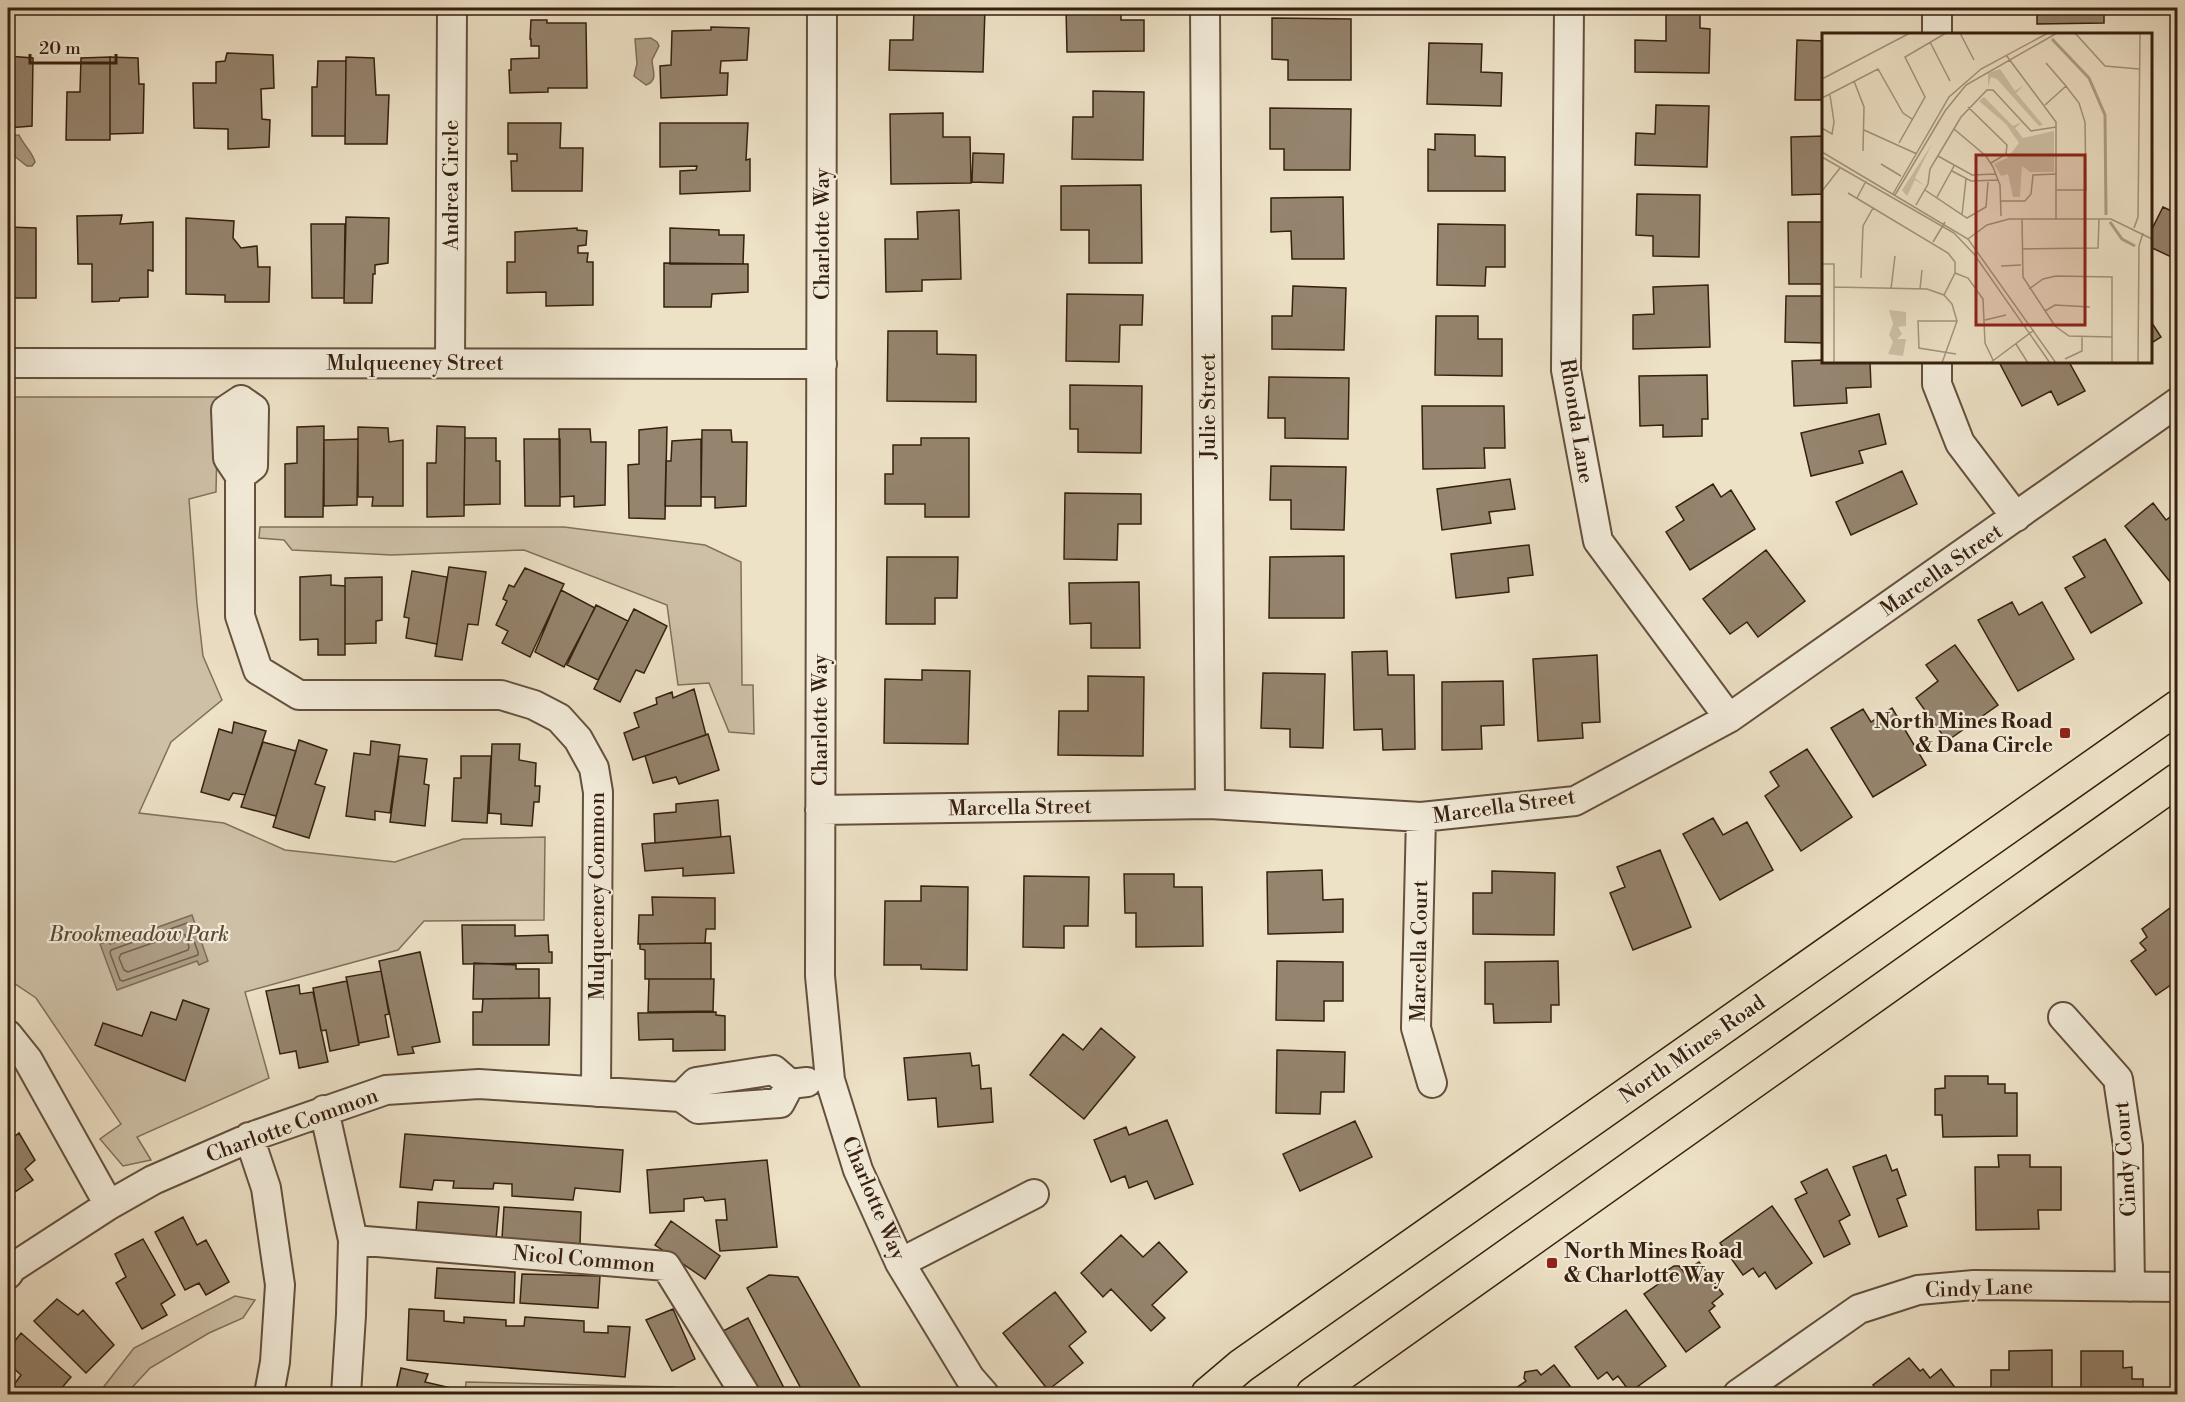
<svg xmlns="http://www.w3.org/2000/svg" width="2185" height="1402" font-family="'Libre Bodoni',serif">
<rect width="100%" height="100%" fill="#ede1c6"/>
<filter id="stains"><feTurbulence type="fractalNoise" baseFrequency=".00333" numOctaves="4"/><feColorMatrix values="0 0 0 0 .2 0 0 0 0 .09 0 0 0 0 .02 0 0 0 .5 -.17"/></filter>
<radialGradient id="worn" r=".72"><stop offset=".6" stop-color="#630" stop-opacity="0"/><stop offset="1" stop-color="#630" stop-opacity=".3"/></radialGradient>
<path fill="#cec0a7" stroke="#82705b" stroke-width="1.5" d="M8,397H218L216,492L189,499L197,604L203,656L222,700L171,742L139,813L224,823L285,850L395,862L463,839L545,837L544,920L424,921L398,950L245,992L269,1078L137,1137L151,1160L123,1166L100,1139L121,1124L36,998L8,979Z
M260,527H564L705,545L741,562L742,685H753L754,734L729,732L709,683L678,685L667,605L524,550L392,555L292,550L284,540L259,538Z
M235,1296L255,1300L243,1318L209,1333L150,1368L126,1394H98L134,1348Z
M466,1382L674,1387L678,1394H465Z"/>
<path fill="#af9f88" stroke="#7f6c58" stroke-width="1.5" d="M651,38L657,42L659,46L652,60C652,70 659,80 646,85L634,76L637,64L635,39Z
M19,135C24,146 32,151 35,162L32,166H27L8,151V136Z
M192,915L208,961L199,965L197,961L117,990L100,944L108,941L110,944Z"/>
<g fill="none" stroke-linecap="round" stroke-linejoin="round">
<path stroke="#72604c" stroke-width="1.5" d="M187,923L198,952V955L123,981L120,980L110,953L111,950Z
M181,933L185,935L189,947L188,950L128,972L124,970L119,958L121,954Z"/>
</g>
<path fill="#95846e" stroke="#36200f" stroke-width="1.5" d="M914,8H985L983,72L889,70L890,40H913Z
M1066,8H1121V20H1144V51L1067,52Z
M1429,8H1484V12L1429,11Z
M1788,8H1851V14L1788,13Z
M2037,8H2104V23L2037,24Z
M1666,13L1700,14V28L1710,29L1709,73L1635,72V40L1666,41Z
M1272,18L1351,19V80H1288V60L1272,59Z
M531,20H547V23H586L587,88H548V92L510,93L509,70H511V59L539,58V46H531V39H530Z
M711,27L749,28L747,60L721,61L720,73H728L727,95L661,98L660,66L671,65L672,31L711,30Z
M1797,40L1824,41V100H1795Z
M1429,43L1482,44L1481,72L1502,73L1501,106L1427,104Z
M227,53L273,55L274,88L261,89L262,119L270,120L269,147L228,149V129L194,128L193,83H216V62L225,61Z
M8,56L33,58L32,126L8,128Z
M110,57V140H66L67,92H80L81,58Z
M110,57L138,58L139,84H144L143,133L110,134Z
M346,57L374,58L376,95H389L387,144H345Z
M318,61H346L345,136H312V87H317Z
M1093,91L1144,92L1143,160L1072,159L1073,117H1093Z
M1656,105L1709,106L1707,167L1635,165L1636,133L1655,134Z
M1270,108L1351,109L1350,170H1284V149H1270Z
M943,113V137H970L971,183L891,184L890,114Z
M508,123H561L560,148H583L582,191H512L511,161H517V154H508Z
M660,123H748L746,160L750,159V191L680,194V171L696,170L697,166L660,167Z
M1435,134L1475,135V156L1505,157V191H1428V149L1435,150Z
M1824,136V194L1792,195L1791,137Z
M973,153L1004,154L1003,183L972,182Z
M1141,185L1142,263H1089V230H1061V186Z
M1637,194L1700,195L1699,257L1653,256V236L1636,235Z
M1343,197L1344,259H1292L1291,231L1271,232V198Z
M2163,207L2178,214V260L2150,247V233Z
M959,210L961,279L922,280V291L886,292L885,239H918L917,212Z
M122,215L120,224L153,222V271L148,270V297L120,298L119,301L92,302V264H78L77,216Z
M346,217L389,218L388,263L375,265V274H373L372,303H344Z
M186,218L234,221L233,238L241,248L257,246L258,267H270L269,302H225V295L186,294Z
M1788,222H1824V284H1789Z
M311,224H345L344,298H312Z
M1438,224L1505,225V267H1486L1485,286L1437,285Z
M8,227L36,228V298H8Z
M577,228V230L587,231L586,245L578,246V253H588L587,262H593V305L546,306V292L507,293V262H515V232Z
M670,228L719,230V235H744L743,264H670Z
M664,263L748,264V292L712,294L711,307H664Z
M1708,285L1710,347L1633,349V315L1654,314L1653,287Z
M1293,286L1346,288L1344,350L1272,349V316H1292Z
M1067,294L1143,295L1142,325H1120L1119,362L1066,361Z
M1786,296H1824V343L1785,342Z
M1436,316H1478V339H1502V376L1435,375Z
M2150,320L2161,337L2150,344Z
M888,331H937V354L976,355V402L887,401Z
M1824,360L1870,362L1871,387L1846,388L1847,403L1794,406L1792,361Z
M1999,362H2069L2085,391L2058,405L2051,391L2022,406Z
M1707,375L1708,419H1702V436L1663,437V425L1640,426L1639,376Z
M1269,377L1349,378L1348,439L1285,438V418H1268Z
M1070,385L1142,386L1141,453L1078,452V429H1070Z
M1422,406H1504L1505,448H1484L1485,468L1423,469Z
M1879,414L1886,444L1859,451L1863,463L1811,476L1801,433Z
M324,426L323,517H285V464L297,463V427Z
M437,426L465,427L464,516L427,517V463H436Z
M358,427L388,428L389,442L403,440V506H372L373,497H358Z
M667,427L665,519L629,518L628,465L639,464V430Z
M559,429H590L591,442H606L605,505L574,507V496L560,497Z
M702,430H731L732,442H747L746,506L715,508V497H701Z
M465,438H496V461H500V504L464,505Z
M921,438H969V517H925V504H885V474H893V445H921Z
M358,439L357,505L324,506V440Z
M524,439H560V506H525Z
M701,439V506H665L666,461H671L672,441Z
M1271,466L1346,467L1344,530L1291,529V500H1270Z
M1902,471L1917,504L1851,535L1836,502Z
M1510,479L1515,509L1489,512L1491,523L1442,530L1437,489Z
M1713,484L1721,497L1731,490L1755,529L1690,570L1666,532L1684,520L1676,507Z
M1065,493L1141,494V524H1118L1117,560L1064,559Z
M2153,503L2166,520L2178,511V578L2171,583L2125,526Z
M2105,539L2142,603L2091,633L2065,588L2085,577L2073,557Z
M1529,545L1533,575L1508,578L1509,592L1456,598L1451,554Z
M1766,550L1805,601L1758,637L1747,622L1730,634L1703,599Z
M1344,556V618H1269L1270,557Z
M887,557H958L957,598H935V624H886Z
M449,567L486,572L478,625L468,624L462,660L435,656Z
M525,568L564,584L530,657L502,643L508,631L496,625L507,601L503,599L509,585L514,587Z
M412,571L447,577L437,644L406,638L409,618L404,617Z
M331,575V585L345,586V655H318V639L300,640V577Z
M382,577V620L376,621V643L345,644V578Z
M1139,582L1140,648H1091V623L1070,624L1069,583Z
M561,590L595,608L564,667L535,652Z
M2012,602L2019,615L2042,602L2074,659L2018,691L1978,620Z
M596,605L628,621L598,680L567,665Z
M634,609L667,626L644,673L636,670L620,702L594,689Z
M1955,645L1998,705L1947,741L1916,698L1938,681L1926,665Z
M1387,651L1388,675H1414L1415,749L1383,750L1382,729L1354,730L1352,652Z
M1597,655L1600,722L1582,723L1583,738L1538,741L1533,659Z
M922,670L970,671L968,744L884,743L885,679L922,680Z
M1263,673L1325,674L1323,748L1290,747V729L1261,728Z
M1088,676L1144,677L1143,756L1058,755L1059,711H1088Z
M1503,681L1504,725L1481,726L1482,749L1442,750V682Z
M694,689L706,735L633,760L624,733L639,727L634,713L657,704L656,698L672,692L673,698Z
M1892,708L1926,765L1873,797L1831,728L1863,709L1871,722Z
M234,722L266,731L245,795L233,793L229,800L201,792L219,729L232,733Z
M708,734L719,770L679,784L676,777L653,783L645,756Z
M299,740L327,750L315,784L325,787L309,838L273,827Z
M371,741L400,745L390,813L375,811V820L346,816L354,753L370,755Z
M263,742L296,751L276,816L241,807Z
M492,744H520L519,760L536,763L535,786H540L539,802H534L532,826L501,824V814L489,813Z
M1807,749L1852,817L1801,851L1765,796L1779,786L1770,772Z
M399,756L427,759L424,784L429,785L425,826L390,822Z
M461,756H491L487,823L452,821L454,778H461Z
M718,800L721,837L655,843L654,814L676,812V804Z
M1713,818L1723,835L1747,822L1773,870L1720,900L1683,834Z
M730,836L734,873L683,876V868L645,871L642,844Z
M1660,850L1691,927L1633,950L1610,893L1625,887L1617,867Z
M1322,870L1323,900L1343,899V932L1268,934L1267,872Z
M1492,871L1555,873L1554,935L1473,934V893H1492Z
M1124,874H1174V887H1202L1203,946L1136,947V913H1125Z
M1024,876L1089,877L1088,926H1064V948L1023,947Z
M921,886L968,887L967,970L921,969V965H884L885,901H921Z
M652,897L715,898V929H706L705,943L638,944L639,915H653Z
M2174,905L2178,909V980L2156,995L2131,961L2146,950L2140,943L2147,937L2142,929Z
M462,925H515V936L548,935L549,952H552V963L463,964Z
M711,943V979H645V950L640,949V944Z
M420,952L440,1042L412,1047L414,1053L398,1055L379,961Z
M1277,961L1343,962V1001H1324V1021L1276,1020Z
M1558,961L1559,1005H1551V1022L1494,1023L1493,1004H1485V962Z
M474,963L516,965V969H539V998L473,999Z
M381,971L389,1014L385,1015L389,1037L359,1043L346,977Z
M649,979H714L713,1011L648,1012Z
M347,981L359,1045L330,1051L326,1030L321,1031L313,988Z
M299,985L300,994L313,992L328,1062L299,1068L296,1051L280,1054L266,991Z
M550,998L549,1045H473V1012H482L483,999Z
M183,1000L209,1009L185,1081L95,1045L103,1023L142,1036L151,1012L176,1020Z
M716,1012V1015L725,1016V1050L673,1051V1039L639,1040L638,1013Z
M1101,1028L1135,1057L1084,1119L1030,1075L1063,1034L1083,1050Z
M1277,1050L1345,1052L1344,1092H1321L1320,1114L1276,1113Z
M970,1053L972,1066L979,1065L981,1089L991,1088L993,1122L938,1127L936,1098L908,1100L904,1058Z
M1945,1076H1988V1084H2005V1093H2017V1136L1943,1137L1942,1115H1935V1089L1945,1088Z
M1167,1120L1193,1184L1155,1199L1147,1181L1129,1188L1125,1176L1111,1182L1094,1140L1126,1127L1129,1135Z
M1355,1121L1372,1157L1300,1191L1283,1154Z
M19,1133L35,1160L25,1169L33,1180L12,1194L15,1198L8,1204V1142Z
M405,1134L623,1150L620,1192L575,1188L573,1200L512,1196V1184L494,1183L493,1189L453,1188L454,1181L434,1180L432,1190L400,1187Z
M1886,1155L1892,1171L1897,1169L1906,1195L1897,1199L1907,1226L1879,1237L1853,1167Z
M1998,1155H2030V1167H2061V1210H2038L2039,1229L1976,1230L1975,1167H1999Z
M767,1160L777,1247L720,1251L716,1220H727L725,1199L705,1201L703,1197L684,1199V1211L650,1213L647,1170Z
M1827,1169L1850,1215L1839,1221L1850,1244L1824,1257L1795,1199L1807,1193L1801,1182Z
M418,1202L499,1207L496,1239L416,1233Z
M1772,1206L1812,1263L1776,1289L1765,1272L1759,1277L1753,1268L1743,1275L1720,1243Z
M504,1207L581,1212L580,1244L502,1238Z
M183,1217L197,1245L206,1240L229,1282L206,1295L199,1283L185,1290L155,1232Z
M671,1221L720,1256L705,1279L655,1245Z
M1121,1235L1143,1257L1159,1242L1187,1272L1152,1305L1165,1318L1151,1331L1111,1289L1103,1297L1081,1273Z
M143,1239L175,1295L161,1304L167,1315L142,1329L116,1283L126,1277L115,1254Z
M1699,1262L1723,1294L1712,1303L1715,1306L1709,1311L1720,1327L1686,1352L1644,1294L1670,1276L1667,1274L1668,1270L1674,1266H1679L1684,1272Z
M437,1268L515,1272L514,1303L435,1298Z
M522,1274L600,1276L598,1308L520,1303Z
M769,1275L798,1277L864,1394H804L747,1288Z
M1055,1292L1086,1332L1069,1346L1083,1363L1048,1390L1003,1333Z
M57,1299L78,1315L83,1310L114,1345L86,1373L34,1321Z
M409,1309L444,1311V1321L464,1323V1317L506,1320V1326H524L525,1317L584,1321V1332L608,1333V1326L630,1327L625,1377L407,1360Z
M673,1309L695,1359L672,1371L646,1320Z
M1626,1310L1666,1366L1630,1392L1618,1376L1613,1380L1607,1372L1598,1379L1575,1347Z
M748,1318L784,1388L773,1394H753L721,1332Z
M21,1333L71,1377L60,1390L66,1394H24L13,1386L21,1375L8,1363V1350Z
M2052,1350V1394H1991V1370H2009V1351Z
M2081,1351H2123V1368L2132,1367V1379H2143V1394H2081Z
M1909,1358L1920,1371L1923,1369L1930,1378L1941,1369L1960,1394H1880L1873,1385Z
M1554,1365L1576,1394H1507L1526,1381L1524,1378L1525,1372L1537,1370L1541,1375Z
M2173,1366H2178V1394H2174Z
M401,1368L428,1374L425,1382L460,1390L459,1394H395Z"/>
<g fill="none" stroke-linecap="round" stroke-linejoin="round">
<g stroke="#64503d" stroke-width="32">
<path id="minor" d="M822,8L820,976L830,1080L858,1170L900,1263L970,1378L984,1394
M1205,8L1210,804
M1569,8L1566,370L1598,541L1729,718
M1937,8V34
M1937,362V384L1960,443L2016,517
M8,363L822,364
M450,363L452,8
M241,400L226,410L228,458L240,476V616L258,670L299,695H501L534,705L559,718L578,739L594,768L598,792L596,1092
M240,476L253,466L254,409L241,400
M820,810L1210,804L1421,817L1575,801L1729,718L2178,402
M1421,817L1416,1028L1432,1083
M2063,1017L2118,1079L2128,1146L2130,1287
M8,1035L28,1060L109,1205
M681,1097L696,1082L774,1070L790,1084L807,1082
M324,1110L353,1240L351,1315L346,1394
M249,1137L266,1188L280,1285L275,1362L269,1394
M353,1240L666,1266L745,1394
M900,1263L1034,1194
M8,1274L12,1268L109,1205L153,1180L256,1135L386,1090L479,1084L681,1097L698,1109L780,1103L790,1084
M1738,1394L1859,1309L1918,1290L1974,1285L2178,1287"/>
</g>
<g stroke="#36200f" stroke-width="36">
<path id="major" d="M1208,1394L1241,1366L2178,707
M1313,1394L2178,780"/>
</g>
<use href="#minor" stroke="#f3ecda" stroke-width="28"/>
<use href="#major" stroke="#ede1c6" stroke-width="33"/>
</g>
<g fill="#8f2418" stroke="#f3ecda" stroke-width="2">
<rect x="2059" y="727" width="12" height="12" rx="3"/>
<rect x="1546" y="1257" width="12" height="12" rx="3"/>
</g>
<g text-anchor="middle" stroke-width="4.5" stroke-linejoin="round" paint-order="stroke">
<g font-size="21" fill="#36200f" stroke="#f3ecda">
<text transform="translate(451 185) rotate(-90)" y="7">Andrea Circle</text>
<text transform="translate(822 234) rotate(-90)" y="7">Charlotte Way</text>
<text x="415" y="370">Mulqueeney Street</text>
<text transform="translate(1208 406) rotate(-90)" y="7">Julie Street</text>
<text transform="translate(1577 421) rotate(81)" y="7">Rhonda Lane</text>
<text transform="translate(1941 570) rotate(-35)" y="7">Marcella Street</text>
<text transform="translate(820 720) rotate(-90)" y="7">Charlotte Way</text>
<text transform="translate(1504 806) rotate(-8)" y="7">Marcella Street</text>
<text transform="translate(1020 807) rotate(-1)" y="7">Marcella Street</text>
<text transform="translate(597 896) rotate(-90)" y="7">Mulqueeney Common</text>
<text transform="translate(1419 951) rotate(-89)" y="7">Marcella Court</text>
<text transform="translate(1692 1049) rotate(-35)" y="7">North Mines Road</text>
<text transform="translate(292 1125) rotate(-20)" y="7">Charlotte Common</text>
<text transform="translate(2125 1159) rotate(-94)" y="7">Cindy Court</text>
<text transform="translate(874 1198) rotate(67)" y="7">Charlotte Way</text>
<text transform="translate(584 1259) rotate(5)" y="7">Nicol Common</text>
<text transform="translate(1979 1288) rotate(-2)" y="7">Cindy Lane</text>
</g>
<g font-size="21" font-weight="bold" fill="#36200f" stroke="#f3ecda" text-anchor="end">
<text x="2053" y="728">North Mines Road<tspan x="2053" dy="24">&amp; Dana Circle</tspan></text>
<text x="1564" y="1258" text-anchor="start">North Mines Road<tspan x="1564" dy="24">&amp; Charlotte Way</tspan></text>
</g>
<g font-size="21" font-style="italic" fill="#5c4835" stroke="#f3ecda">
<text x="139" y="941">Brookmeadow Park</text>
</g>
</g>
<g transform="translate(1822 33)">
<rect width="330" height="330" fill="#ede1c6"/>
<path d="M178,36L193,58L202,52L194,60L221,92L217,93L175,46L169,44L166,54V40ZM162,64L191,93L200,89L193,95L201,105L232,98V139H208L200,133L198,164H191L186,141L179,143L172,131L185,125L197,110L184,91L157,68ZM110,111L93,145L103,153L93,147L85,163L80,157ZM67,277L84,279V293L76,294L80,301L75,306H84L81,323L66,321L71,309L67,302L71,291Z" fill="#cec0a7"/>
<path fill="none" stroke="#af9f88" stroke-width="3" d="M230,6L267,45L283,82L284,182M288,189L300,206L313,213"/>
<path fill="none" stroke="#a4947d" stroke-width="1.5" d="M138,0L152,27M253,0L283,33L317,36M108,9L128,48M184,22L234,89V186M224,30L244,53M0,46L88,0M32,48L42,74L41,118M0,65L56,36L81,80L90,86M223,72L244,53L257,70L263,89L264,157H235M146,74L185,112L184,121L169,130M0,95L10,101L12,89L8,62M132,96L164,123L171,134L178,152L179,183M42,97L95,121M77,110L103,64L83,24L124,0M0,119L146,206L234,330M116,123L150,142L174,141M0,124L132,200L152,221L228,330M59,131L79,143M130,138L149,148L176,147M103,157L145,185L164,174L166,149M0,158L18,135M26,160L126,220L133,229V240L122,262M71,161L127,64L159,36L226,0M73,162L123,78L144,52L235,0M115,164L132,133M35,165L44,148M178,168H203L209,161L211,142L235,141M94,172L106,151L108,136L139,84L165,57H171L209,98L234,94M140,182L144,146M200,186L201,244L233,293L247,303L290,304M312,195L316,184L318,0M146,206L165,192L187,186H289L330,206M111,209L123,189M200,216L276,215L277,186M0,231H12V330M179,233L199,232M133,240L146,245L161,266L163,310L171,327M39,245L41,193L51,175M12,254L105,256L122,262L130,271L135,288L120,330M69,256L73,223M98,256L100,237M207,256L221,246L234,243L290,244V330M223,278L233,272L268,274M163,287L184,282M194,311L206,330M134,321L97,315L96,288H135M243,326L260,318V304M168,330L212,297M316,330L317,213L321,200"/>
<path fill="#8f2418" fill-opacity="0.15" stroke="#8f2418" stroke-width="3" d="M154,122H263V292H154Z"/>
<rect width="330" height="330" fill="none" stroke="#36200f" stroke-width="3"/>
</g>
<rect width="2185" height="1402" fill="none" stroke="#ede1c6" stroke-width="30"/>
<rect x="9" y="9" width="2167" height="1384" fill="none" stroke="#36200f" stroke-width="3"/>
<rect x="15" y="15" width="2155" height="1372" fill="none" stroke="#36200f" stroke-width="1.5"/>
<path d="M30 54v9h86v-9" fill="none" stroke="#36200f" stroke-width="3"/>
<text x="39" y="54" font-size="18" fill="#36200f" stroke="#f3ecda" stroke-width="4.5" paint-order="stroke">20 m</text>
<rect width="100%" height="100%" filter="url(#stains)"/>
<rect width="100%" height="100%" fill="url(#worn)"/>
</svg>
